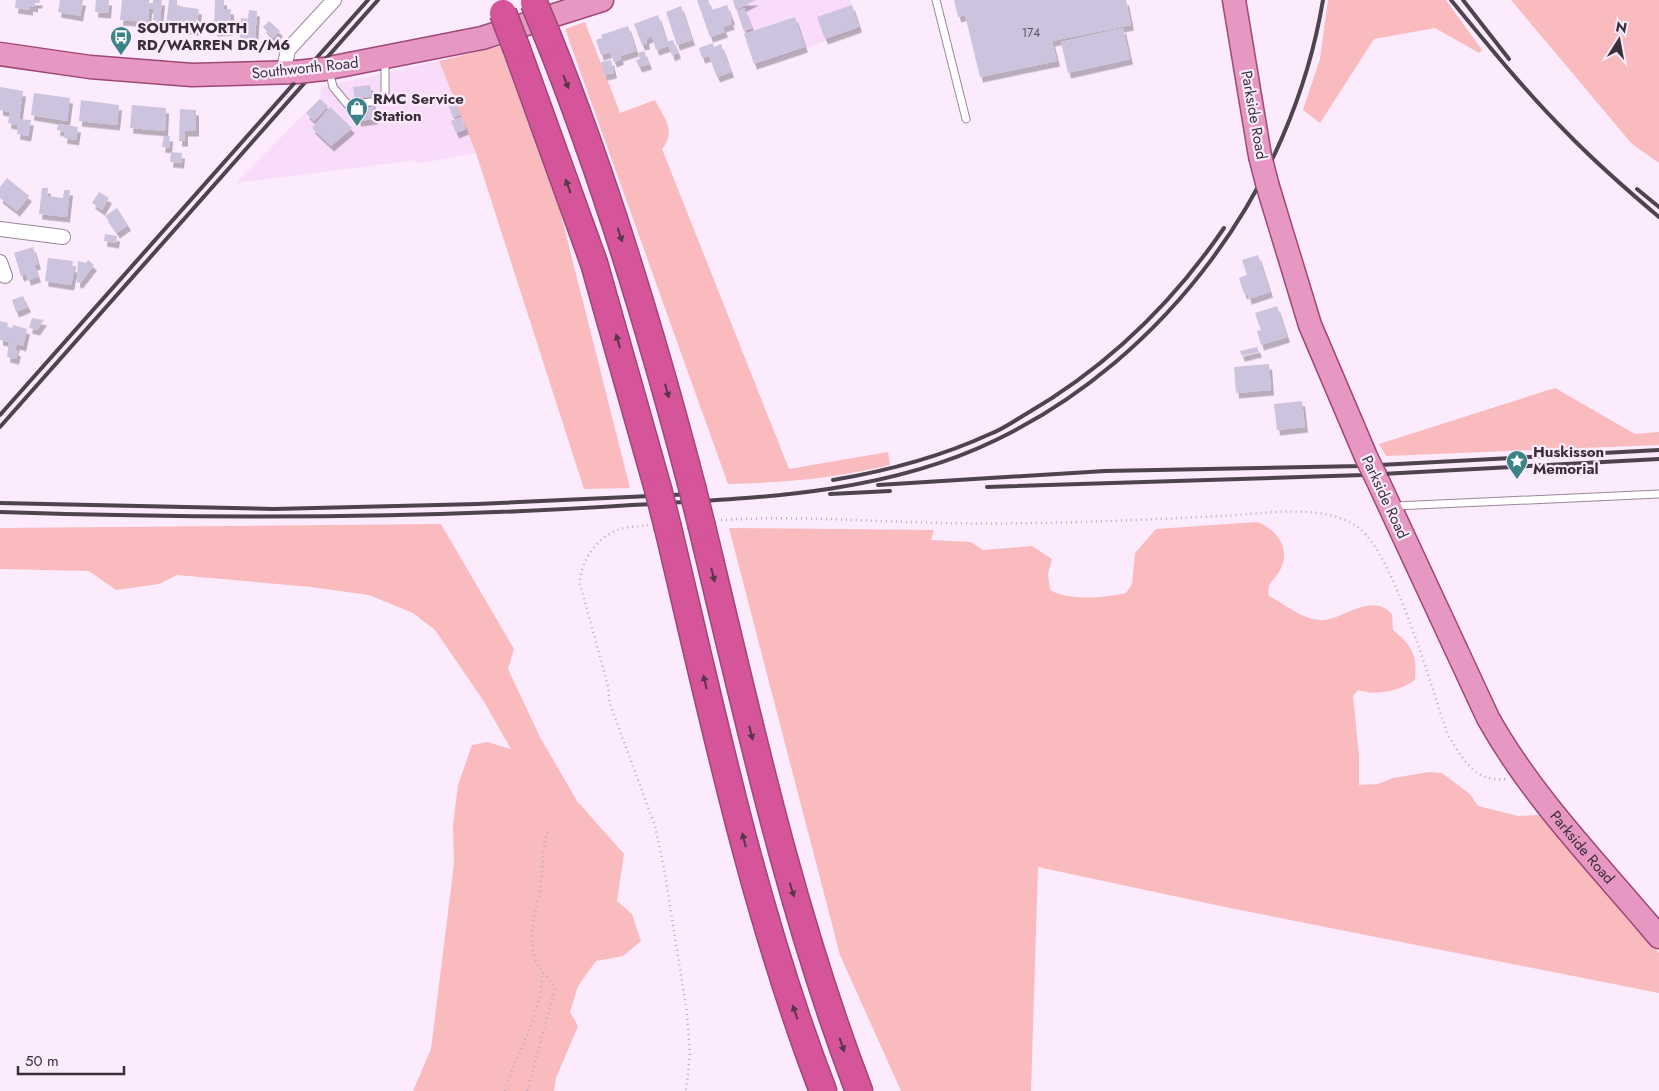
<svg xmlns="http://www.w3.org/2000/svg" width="1659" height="1091" font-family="Jost,sans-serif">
<defs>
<filter id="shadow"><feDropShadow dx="3" dy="5.5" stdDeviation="0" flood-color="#0004"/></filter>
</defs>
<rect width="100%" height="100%" fill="#fceafd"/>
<path fill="#f9dcfa" d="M733,0H850L861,29L755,66Z
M439,61L476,153L417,164L416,160L236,183L320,98L321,87Z"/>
<path fill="#fabbbe" d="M1328,0H1446L1482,50L1479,53L1435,28L1374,39L1320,123L1303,110L1320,59Z
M1511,0H1659V163L1632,144Z
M585,22L620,113L655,100C664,119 677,130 662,149L789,469L888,452L890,465C836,478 783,483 728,484L565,29Z
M500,46L560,211L630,488L584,489L476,153L439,61Z
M1555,388L1635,434L1659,432V445L1386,456L1379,444Z
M1257,522C1278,529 1292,551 1279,572C1273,582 1266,584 1269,596C1284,604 1305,621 1322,620C1342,620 1372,591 1392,614L1393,630C1413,646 1417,655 1415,680C1399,691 1377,696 1358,690L1353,696L1359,755V785L1378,784L1393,778L1429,772L1442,773L1470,794L1478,806L1518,816L1539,815L1659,953V993L1230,908L1038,867L1031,1091H901L840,955L729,528L934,530L931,540L971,542L983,550L1032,546L1052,559L1048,574L1050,590C1070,601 1103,598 1126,593L1132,584L1135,553L1156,529Z
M441,524L514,649L508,669L540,737L577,801L624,854L617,901L632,914L641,941L623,956L596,961L578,986L570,1012L578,1026L556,1078L554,1091H413L431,1049L454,864L453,825L458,785L472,745L487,742L511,749L483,700L435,630L413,613L369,595L311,587L177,575L159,584L116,590L89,571L0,569V528Z"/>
<path fill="#ccc3df" filter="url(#shadow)" d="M16,0H40L39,3H35V7L30,6V10L15,8Z
M60,0H83L80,16L58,12Z
M96,0H109L108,13L95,12Z
M122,0H149V3H153V0H162L160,21L153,20L154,9L149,8L148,22L120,20Z
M169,0H177V6L199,9L196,30L166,26Z
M215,0H224V9H231L230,30L214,31Z
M697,0H708L712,10L727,5L732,19L730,20L732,24L723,27L725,32L710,37Z
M733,0H756L736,10Z
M954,0H1126L1131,25L1052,41L1057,61L980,77L965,15L958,17Z
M852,5L859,27L825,39L817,17Z
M681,6L692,40L677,45L666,12Z
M744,8L752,28L744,31L737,11Z
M249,10L257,11L255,41L241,40L240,37L241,18L248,19Z
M658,15L667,42L673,40L678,53L672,56L669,46L656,50L652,36L646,39L647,44L642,45L634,24Z
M795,17L805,47L754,64L744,34Z
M269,21L280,31L273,38L263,27Z
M628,26L636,51L620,56L621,59L614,62L610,52L601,55L596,40L602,38L601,35Z
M1123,28L1130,59L1068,73L1061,42Z
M713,43L714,47L721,44L731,72L717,77L709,56L702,58L699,48Z
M644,51L649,64L639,67L636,60L640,59L638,53Z
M611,60L614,73L604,75L601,62Z
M370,85L375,119L358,121L353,87Z
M0,87L23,91L19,119L31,120L28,136L17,134L18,125L8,123L10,112L0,110Z
M34,93L70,98L67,121L31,115Z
M452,96L460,115L453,118L446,98Z
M320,99L328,106L314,121L306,113Z
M81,100L119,105L117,125L79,121Z
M132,105L166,108L165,131L130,128Z
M330,107L352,128L331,146L312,128Z
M180,109L196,110V131H185V141H179Z
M461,117L466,129L456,133L451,121Z
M58,124L78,127L76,140L64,138L65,132L57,130Z
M164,136H170L169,148L162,147Z
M171,152L182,153L181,163L170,162Z
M7,178L29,196L17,211L0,198V187Z
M42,188H48L47,196L63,198L64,190H70L67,217L39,214Z
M99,192L109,198L102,210L92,203Z
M117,208L128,225L117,233L105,216Z
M105,234L117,236L116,243L104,241Z
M33,247L38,264L34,265L38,277L28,280L26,274L21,276L14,253Z
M1258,255L1270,292L1249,299L1247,293L1244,294L1239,278L1247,275L1242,260Z
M48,258L73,261L72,267H75L71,285L45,281Z
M88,260L94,265L80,283L77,282L78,261L86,263Z
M23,296L28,307L16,312L12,300Z
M1277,306L1287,337L1261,345L1257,331L1261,330L1255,313Z
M32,318L44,320L37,330L29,328Z
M0,321L8,323L7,327L12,328L13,325L27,329L23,346L17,344L15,350L18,351L16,359L7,357L9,342L0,340Z
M1257,347L1259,352L1242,356L1240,351Z
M1269,364L1271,390L1236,393L1234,367Z
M1302,401L1305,427L1277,430L1274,404Z"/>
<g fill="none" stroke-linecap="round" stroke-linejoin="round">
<g stroke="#9c879c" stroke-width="9">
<path id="service" d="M936,0L966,119
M329,70L333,87L348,105L385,100V61
M1395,506L1659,494"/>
</g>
<g stroke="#9c879c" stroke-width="16">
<path id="minor" d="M283,73L288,50L334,0
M0,229L63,237
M0,262L5,276"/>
</g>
<g stroke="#9f4777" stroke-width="25">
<g id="primary">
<path d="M1234,0L1260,156"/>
<path d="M0,54L90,67L192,75L297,72"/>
<path d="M324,69L482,38L602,0"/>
<path d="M1268,187L1310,325L1367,459"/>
<path id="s1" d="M1376,477L1488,718C1533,799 1600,866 1659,937"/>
</g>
</g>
<g stroke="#9f4777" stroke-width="29">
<path id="motorway" d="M548,37C607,184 652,334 692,487
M516,47L594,263L658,489
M702,527C748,717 789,908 859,1091
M668,528C713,717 753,909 823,1091"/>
</g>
<path stroke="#bbacbc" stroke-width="2.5" stroke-dasharray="1 4" stroke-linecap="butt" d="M721,520C784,516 846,520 909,522C1013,526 1118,521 1223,516C1263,514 1325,502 1359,528C1395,556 1431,688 1448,735C1462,758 1475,783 1506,779
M648,525C639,527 627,526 618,530C596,538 580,562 580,584L608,686L610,704L655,826L664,868L687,1013L690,1054L686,1091
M505,1091C517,1050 542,1016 542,972
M527,1091L555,988C550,978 541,972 537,963C525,935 538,908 541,880C544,862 542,844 549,828"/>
<use href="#service" stroke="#fff" stroke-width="7"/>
<use href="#minor" stroke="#fff" stroke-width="14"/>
<use href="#primary" stroke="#e698c2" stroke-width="22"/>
<use href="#motorway" stroke="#d65499" stroke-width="26"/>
<path stroke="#4e444e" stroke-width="4" d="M1451,0C1488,45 1525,91 1566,132C1595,162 1627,190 1659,217
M1463,0L1509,59
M1637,189L1659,207
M0,415L368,0
M0,427L378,0
M833,480C887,471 940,457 990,434C1003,429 1014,421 1026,414C1107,367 1172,304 1224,228
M878,485L1105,471L1361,466L1659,450
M987,487L1363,475L1659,459
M830,494L890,491
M0,503L274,509L478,504L694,494
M0,512C211,519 422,519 632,505C754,498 883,495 996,440C1166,358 1292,187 1323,0"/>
<g stroke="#9f4777" stroke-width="25" stroke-linecap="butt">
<path id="primary-bridge" d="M297,72L324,69
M1260,156L1268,187
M1367,459L1376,477"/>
</g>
<g stroke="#9f4777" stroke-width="29" stroke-linecap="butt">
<path id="motorway-bridge" d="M534,3L548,37
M503,13L516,47
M692,487L702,527
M658,489L668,528"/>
</g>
<use href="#primary-bridge" stroke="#e698c2" stroke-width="22"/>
<use href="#motorway-bridge" stroke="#d65499" stroke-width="26"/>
</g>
<defs><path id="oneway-solid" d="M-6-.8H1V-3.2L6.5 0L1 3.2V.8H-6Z" transform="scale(1.25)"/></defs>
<g fill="#58364b">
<use href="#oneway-solid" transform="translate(566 82) rotate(69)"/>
<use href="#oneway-solid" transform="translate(568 186) rotate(-110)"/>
<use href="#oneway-solid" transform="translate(620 235) rotate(72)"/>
<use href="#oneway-solid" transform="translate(618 341) rotate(-106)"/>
<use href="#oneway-solid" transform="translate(667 391) rotate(75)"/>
<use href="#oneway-solid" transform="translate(713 575) rotate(76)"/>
<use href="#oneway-solid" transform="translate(705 682) rotate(-103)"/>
<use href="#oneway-solid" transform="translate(751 733) rotate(76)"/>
<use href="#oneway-solid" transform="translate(744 840) rotate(-104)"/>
<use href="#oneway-solid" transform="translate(792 890) rotate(73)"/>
<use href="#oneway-solid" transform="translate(795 1012) rotate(-109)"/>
<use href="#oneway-solid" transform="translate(842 1045) rotate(71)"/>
</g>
<defs>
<g id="bus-pin" transform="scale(1.125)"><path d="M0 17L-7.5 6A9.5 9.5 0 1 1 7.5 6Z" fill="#3b8387" stroke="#fceafd"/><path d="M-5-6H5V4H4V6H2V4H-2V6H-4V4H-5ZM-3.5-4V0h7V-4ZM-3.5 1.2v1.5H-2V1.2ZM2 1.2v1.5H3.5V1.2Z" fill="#fff"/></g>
<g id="shop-pin" transform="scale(1.125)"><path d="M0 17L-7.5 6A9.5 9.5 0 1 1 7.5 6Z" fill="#3b8387" stroke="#fceafd"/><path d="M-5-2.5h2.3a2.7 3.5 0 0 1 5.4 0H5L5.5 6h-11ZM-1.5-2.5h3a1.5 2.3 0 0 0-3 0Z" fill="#fff"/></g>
<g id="sight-pin" transform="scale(1.125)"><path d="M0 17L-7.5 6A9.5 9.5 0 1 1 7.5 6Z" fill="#3b8387" stroke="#fceafd"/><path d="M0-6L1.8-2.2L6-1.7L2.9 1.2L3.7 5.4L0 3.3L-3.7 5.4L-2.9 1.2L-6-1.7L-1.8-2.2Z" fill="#fff"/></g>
</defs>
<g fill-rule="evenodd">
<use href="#bus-pin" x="121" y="37"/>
<use href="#shop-pin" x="357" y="108"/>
<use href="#sight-pin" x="1517" y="461"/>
</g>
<g text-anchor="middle" stroke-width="4.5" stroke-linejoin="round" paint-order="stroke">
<g font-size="12" fill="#5d5462">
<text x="1031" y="37">174</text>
</g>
<g font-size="15" font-weight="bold" fill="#382f38" stroke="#fceafd" text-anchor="start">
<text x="137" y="33">SOUTHWORTH<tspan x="137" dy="17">RD/WARREN DR/M6</tspan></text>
<text x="373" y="104">RMC Service<tspan x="373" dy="17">Station</tspan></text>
<text x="1533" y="457">Huskisson<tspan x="1533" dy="17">Memorial</tspan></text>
</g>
<g font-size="15" fill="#382f38" stroke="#fceafd">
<text transform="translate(305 68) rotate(-6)" y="5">Southworth Road</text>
<text transform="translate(1254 115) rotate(80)" y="5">Parkside Road</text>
<text transform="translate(1385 497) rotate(65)" y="5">Parkside Road</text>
<text dy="5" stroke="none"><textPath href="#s1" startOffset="426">Parkside Road</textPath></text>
</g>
</g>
<g transform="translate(1619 40) rotate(11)" stroke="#fceafd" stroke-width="4" paint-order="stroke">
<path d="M0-4L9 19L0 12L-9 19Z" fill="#382f38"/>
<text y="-8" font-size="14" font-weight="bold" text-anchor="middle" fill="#382f38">N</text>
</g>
<path d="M18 1066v8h106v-8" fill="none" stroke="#382f38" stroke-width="2.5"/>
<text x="25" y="1066" font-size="15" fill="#382f38" stroke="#fceafd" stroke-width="4" paint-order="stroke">50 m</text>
</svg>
